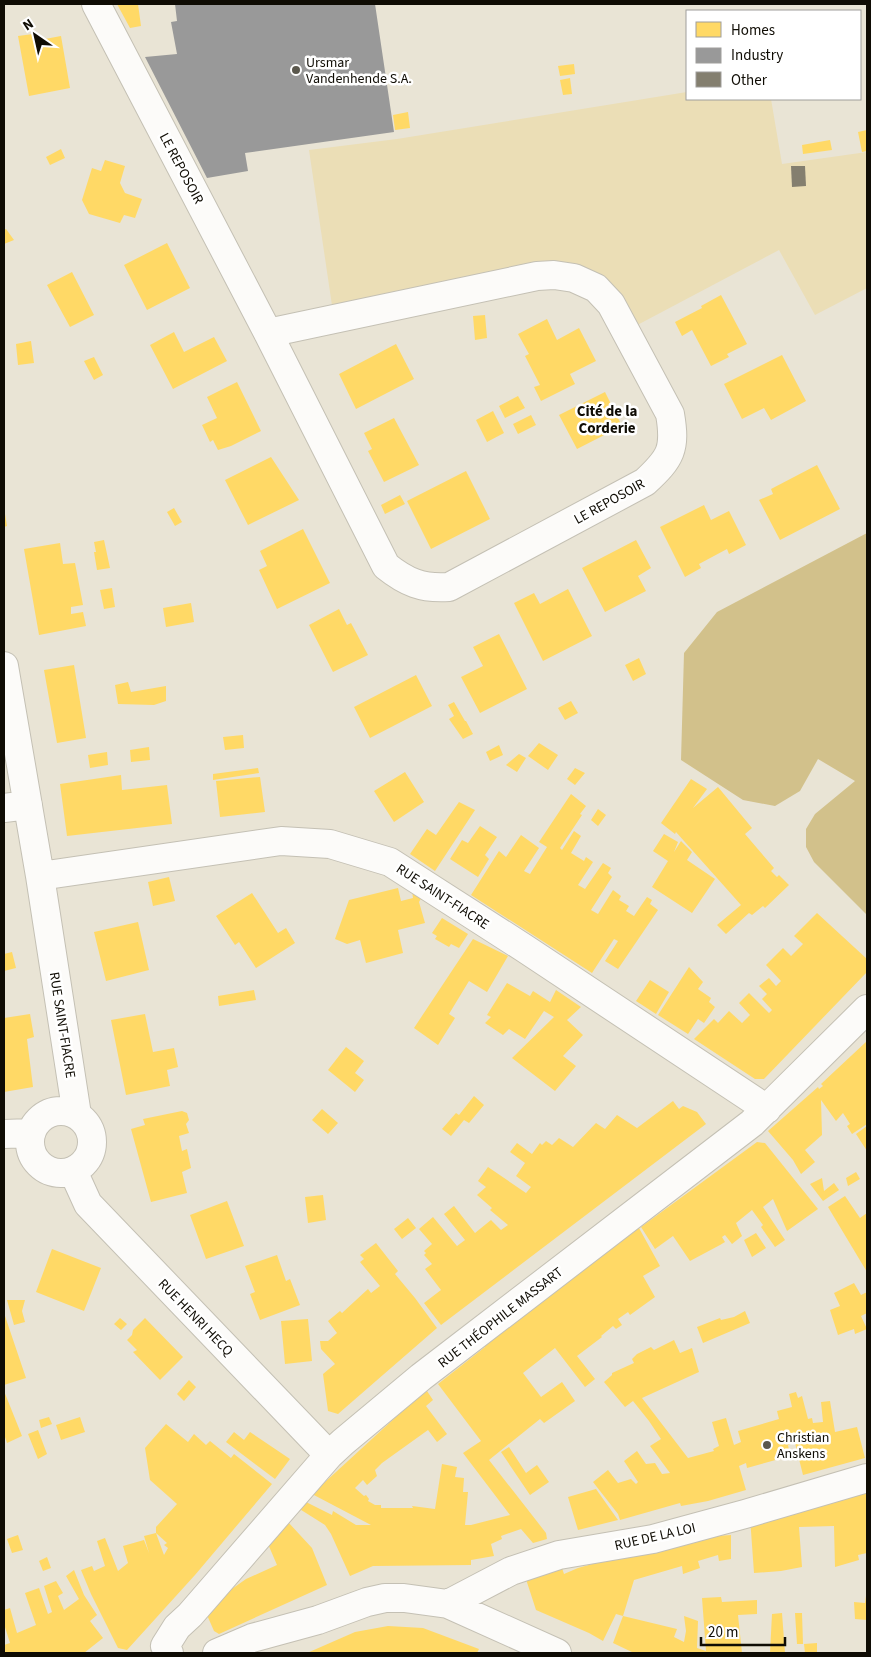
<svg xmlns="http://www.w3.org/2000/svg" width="871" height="1657" font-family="'Source Sans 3',sans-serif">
<rect width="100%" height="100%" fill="#e9e4d5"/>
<path fill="#ebdeb6" d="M687,92V99H771L782,164L867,152V288L815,315L779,250L626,331L574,278L334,319L309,150L397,139Z"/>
<path fill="#d2c18b" d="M867,533V915L814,862L806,847V829L815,814L855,781L818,759L800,791L775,806L743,800L681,760L684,653L717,612Z"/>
<path fill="#ffd966" d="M117,4H138L141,26L130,28Z
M33,34L34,41L61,36L70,88L29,96L18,36Z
M574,64L575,74L560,76L558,66Z
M570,78L572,94L563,95L560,80Z
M408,112L410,128L395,130L393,115Z
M867,130V151L862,152L858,132Z
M830,140L832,150L803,154L802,145Z
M61,149L65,158L50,165L46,157Z
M105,160L125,166L120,183L125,193L142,199L135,218L124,215L120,223L89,214L82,200L92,168L101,171Z
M6,229L14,240L4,244V230Z
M167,243L190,288L147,310L124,265Z
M72,272L94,315L70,327L47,285Z
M721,295L747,344L727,354L729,357L711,366L692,330L682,336L675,322L702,308L701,306Z
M485,315L487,338L475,340L473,316Z
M547,319L557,340L579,328L596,361L570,374L575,384L541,401L534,387L540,385L525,356L529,354L518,334Z
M174,332L184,352L214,337L227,361L173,389L150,345Z
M31,341L34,363L18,365L16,344Z
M396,344L414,379L356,409L339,374Z
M782,355L806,401L771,420L764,408L742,419L724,384Z
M94,357L103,375L94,380L84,361Z
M237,382L261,431L231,446L218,450L213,440L210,442L202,425L217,418L207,397Z
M605,392L622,426L577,449L559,415Z
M518,396L525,408L505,418L499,406Z
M493,411L504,433L487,442L476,420Z
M531,415L536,425L518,434L513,424Z
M394,418L419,465L384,482L368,451L372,449L364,433Z
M271,457L299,500L248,525L225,480Z
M817,465L840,509L780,540L759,500L773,494L771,489Z
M466,471L490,519L431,549L407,501Z
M400,495L405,504L385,514L381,505Z
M704,505L711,520L729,511L746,545L729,554L727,549L699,564L701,568L685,577L660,527Z
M4,508L7,526L4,527Z
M174,508L182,522L175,526L167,512Z
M303,529L330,583L277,609L259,570L267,566L260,551Z
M104,540L110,568L97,570L94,552H96L94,542Z
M636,540L651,568L638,576L646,591L605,612L582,568Z
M60,543L63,564L75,563L83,605L71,607V614L83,612L86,626L39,635L24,549Z
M112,588L115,607L104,609L100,590Z
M568,589L592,636L543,661L514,603L534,593L540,604Z
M191,603L194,622L166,627L163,608Z
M339,609L347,625L351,623L368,655L333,672L309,625Z
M499,634L527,689L480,713L461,677L483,666L473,647Z
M639,658L646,674L633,681L625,665Z
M74,665L86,738L57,743L44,670Z
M416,675L432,706L370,738L354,707Z
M128,682L131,692L166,686V701L154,705L118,704L115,685Z
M571,701L578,713L565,720L558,708Z
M454,702L465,721H466L473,734L463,739L449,719L454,716L448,705Z
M243,735L244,748L225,750L223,737Z
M539,743L558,755L548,770L528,756Z
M499,745L503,755L490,761L486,752Z
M149,747L150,760L131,762L130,750Z
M107,752L108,765L90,768L88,755Z
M519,754L526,758L517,772L506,765Z
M258,768L259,773L213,780V774Z
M575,768L585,773L575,785L567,779Z
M405,772L424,802L394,822L374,791Z
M121,775L122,790L167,785L172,824L67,836L60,784Z
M260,777L265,812L220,817L216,781Z
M691,779L707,789L693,808L718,787L752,828L745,834L774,868L771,871L777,877L779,875L789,885L765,908L763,906L752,915L749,913L726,934L717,925L741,905L676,832L675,834L661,823Z
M571,794L586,806L580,814L582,815L560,848L562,850L574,831L581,836L571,853L584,861L586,857L593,862L578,885L585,889L603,863L611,868L608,873L612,877L591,910L598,914L613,890L621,896L619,900L629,906L626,911L634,916L647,897L652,900L650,904L658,910L618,969L605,961L618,941L614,939L592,973L471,895L499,851L506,857L521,835L539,848L524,871L530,874L547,847L539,842Z
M459,802L475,810L435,871L410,854L427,829L436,835Z
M598,809L606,815L598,826L591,820Z
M480,826L497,837L485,855L489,859L478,877L450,859L462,840L468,843Z
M664,834L678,842L674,852L681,841L692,852L687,860L715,879L692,913L652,887L668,861L653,851Z
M169,877L175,901L153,906L148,882Z
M398,888L401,901L413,898L412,891L424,893L419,902L425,923L398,930L403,953L366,963L360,940L347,944L335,939L349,900Z
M252,893L278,933L286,928L295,943L256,968L239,942L235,945L216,916Z
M817,913L867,959V972L764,1079H755L694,1039L714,1019L718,1023L729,1011L742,1023L750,1015L739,1003L749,993L769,1013L772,1010L762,999L767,994L759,986L769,978L776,986L781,981L766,965L783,948L791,956L803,944L794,936Z
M442,918L468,934L459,948L451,944L449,947L435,939L437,936L432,933Z
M138,922L149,970L106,981L94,932Z
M473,939L508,956L487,992L469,981L449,1014L455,1018L438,1045L414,1028Z
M12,952L16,968L4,971V954Z
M689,967L703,982L698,989L711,998L709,1002L715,1007L704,1023L698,1019L688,1034L658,1015Z
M650,980L669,992L656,1014L636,1001Z
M507,983L530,996L533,991L550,1002L556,990L581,1007L567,1020L583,1035L563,1056L576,1066L555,1091L512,1058L554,1017L544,1011L525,1039L509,1029L503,1035L485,1023L491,1017L487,1015Z
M254,990L256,1000L219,1006L218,996Z
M30,1014L34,1037L27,1039L33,1087L4,1092V1018Z
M145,1014L153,1052L174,1048L178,1067L167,1070L170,1086L126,1095L111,1020Z
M867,1041V1124L852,1134L847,1126L850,1124L843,1113L836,1121L821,1100L822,1135L805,1150L815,1162L801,1174L793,1160L768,1131L818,1087L819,1089L823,1086L821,1084Z
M346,1047L364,1061L355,1073L364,1080L355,1092L328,1070Z
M474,1096L484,1105L469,1123L464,1120L451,1136L442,1129L456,1113L459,1115Z
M673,1101L679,1109L683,1106L697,1112L706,1124L441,1325L424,1303L441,1290L425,1269L432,1264L424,1255L426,1253L424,1251L432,1244L419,1229L433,1217L457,1246L465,1240L444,1214L454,1206L475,1233L491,1220L501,1230L508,1225L490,1210L492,1208L477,1195L486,1187L478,1181L488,1167L526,1193L531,1187L516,1176L525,1163L510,1152L517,1143L532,1154L540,1143L542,1145L546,1141L552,1145L559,1138L573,1147L596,1123L605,1129L617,1115L637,1128Z
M322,1109L338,1123L328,1134L312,1120Z
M182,1111L187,1113L189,1120L186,1124L189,1133L179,1136L182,1151L187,1149L191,1168L182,1172L187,1193L151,1202L131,1129L145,1125L143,1119Z
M867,1126V1151L856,1134Z
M757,1142L765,1143L818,1209L787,1231L773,1199L763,1207L785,1240L775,1247L761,1227L763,1225L752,1210L736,1223L742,1236L732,1244L725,1235L722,1237L725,1242L720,1245L690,1261L673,1236L655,1249L641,1227Z
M856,1172L860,1179L848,1186L846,1178Z
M822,1178L824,1191L834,1183L839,1190L823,1201L810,1184Z
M323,1195L326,1220L308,1223L305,1197Z
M845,1196L860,1218L867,1213V1272L828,1207Z
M227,1201L244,1246L206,1259L190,1215Z
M408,1218L416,1228L402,1239L394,1229Z
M639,1228L660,1266L643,1276L655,1297L630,1315L628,1312L618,1319L622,1325L616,1329L613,1326L601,1336L602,1337L577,1356L595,1379L585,1387L555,1348L523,1373L541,1397L562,1382L575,1401L544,1423L540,1419L489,1460L546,1533L547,1539L533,1543L521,1529L501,1536L502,1539L491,1544L494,1556L471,1560V1565L373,1566L350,1576L331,1534L325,1525L298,1508L304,1501L332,1515L333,1511L356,1525H371L312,1494L409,1405L427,1391L433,1400L426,1406L447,1434L437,1442L428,1430L382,1463L375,1470L377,1476L367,1485L363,1480L355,1488L364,1496L366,1495L369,1499L368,1501L375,1505H381V1508H413L412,1506L435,1509L442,1464L457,1467L455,1477L464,1478L463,1492H468L465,1525H471L510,1515L463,1453L481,1441L438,1384L485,1347L481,1341Z
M756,1233L766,1248L752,1257L744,1240Z
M376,1243L398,1271L395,1274L415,1298L437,1328L338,1414L328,1411L323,1374L335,1364L321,1349L320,1341H328L337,1333L328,1321L340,1311L342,1313L368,1289L371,1293L380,1286L360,1262L364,1259L360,1255Z
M52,1249L101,1268L84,1311L36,1292Z
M277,1255L286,1281L290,1279L300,1305L260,1320L250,1294L255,1292L245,1266Z
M854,1283L861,1295L867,1292V1313L861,1316L867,1329L855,1334L854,1329L838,1335L830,1310L840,1306L834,1293Z
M7,1300H25L22,1311L25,1322L14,1325Z
M745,1311L750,1323L703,1343L697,1327L720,1318L721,1320L734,1317Z
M4,1313L26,1378L4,1385Z
M120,1318L127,1324L121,1330L114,1324Z
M145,1318L183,1357L160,1380L133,1352L137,1350L127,1340L132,1335L133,1330Z
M308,1319L312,1361L285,1364L281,1321Z
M674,1340L680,1353L692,1348L699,1372L642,1398L688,1458L714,1451L713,1449L719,1446L712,1422L726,1418L734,1445L741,1442L738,1431L779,1419L777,1411L792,1407L789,1394L796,1392L798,1398L802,1396L808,1419L812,1418L813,1423L823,1422L821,1402L830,1401L835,1432L857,1427L865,1458L803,1475L795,1443L788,1445L790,1456L747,1468L746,1463L739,1466L746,1490L708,1501L681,1506L680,1503L620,1520L618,1514L593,1482L608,1470L618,1483L631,1479L636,1484L638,1482L624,1461L637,1451L646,1464L655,1463L662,1474L670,1473L650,1446L661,1439L649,1421L633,1401L625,1407L604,1382L612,1375V1373L634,1363L632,1359L637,1354L651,1347L654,1350Z
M189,1380L196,1387L184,1401L177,1394Z
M4,1391L22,1436L7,1443L4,1434Z
M49,1417L52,1424L41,1428L39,1420Z
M80,1417L85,1432L61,1440L56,1425Z
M166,1424L188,1442L194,1434L206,1445L210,1441L231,1458L234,1454L272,1484L195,1575L127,1650L118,1648L91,1594L81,1570L92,1566L94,1571L105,1566L97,1541L105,1538L118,1571L128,1563L123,1546L144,1540L149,1553L144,1536L156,1533L164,1555L168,1548L164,1545L167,1543L156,1533V1527L177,1504L150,1480L145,1448Z
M38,1430L47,1454L38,1459L28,1434Z
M234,1432L244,1440L250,1432L290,1459L275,1479L226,1442Z
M509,1447L526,1473L537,1465L549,1482L530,1495L501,1452Z
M867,1484V1553L858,1555L859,1560L835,1567L834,1526L799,1527L802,1567L781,1571L754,1573L750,1517Z
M596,1489L618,1520L578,1530L568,1497Z
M288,1522L312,1548L327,1585L219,1634L214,1631L207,1615L224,1598L222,1596L246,1579L277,1565L268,1544Z
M18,1535L23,1550L12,1553L7,1539Z
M731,1535V1559L719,1561L718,1555L698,1561L700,1568L683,1574L682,1566L634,1580L623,1616L616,1614L603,1641L589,1633L536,1610L524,1573L560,1562L564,1574L578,1568L646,1549L717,1536Z
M47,1557L51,1568L43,1571L39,1561Z
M74,1570L84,1595L97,1615L90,1621L103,1638L84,1653H4V1645L10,1643L4,1624V1610L10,1608L17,1633L36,1625L25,1593L39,1588L48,1614L52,1612L44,1586L56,1581L63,1593L58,1596L64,1610L79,1599L66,1576Z
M866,1596H867V1620L855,1619L854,1602L865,1603Z
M721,1597L722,1602L757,1600V1614L738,1615L742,1653H634L613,1643L623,1616L677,1629L674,1637L684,1642L686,1631L684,1616L698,1621L697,1648L706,1651L702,1598Z
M782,1613L785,1653H770L772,1614Z
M795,1613H802L803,1644H797Z
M388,1626L423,1628L479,1649L477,1653H307L355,1632Z
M817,1643V1653H805L804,1644Z"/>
<path fill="#999" d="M175,4H375L394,132L245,153L248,171L207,178L145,57L177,54L171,22L177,21Z"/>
<path fill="#847f6f" d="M791,166H805L806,186L792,187Z"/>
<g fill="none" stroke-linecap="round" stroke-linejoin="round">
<g stroke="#c4c0b4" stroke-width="30">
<path id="minor" d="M96,4L268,333L386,566C406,582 422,589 449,587L645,482C671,458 676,449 670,414L611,304L596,288L574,278L554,275L537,276L268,333
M4,666L40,876L77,1115
M4,808L28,805
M40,876L281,841L330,844L390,862L524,948L767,1109
M30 1142a31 31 0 1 1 62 0a31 31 0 1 1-62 0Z
M4,1134L31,1133
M73,1171L88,1204L329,1455
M448,1604L511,1571L559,1555L653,1539L745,1514L867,1478
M169,1653L165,1646L177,1627L190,1615L329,1455L343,1442L421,1377L752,1123L867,1009
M217,1653L252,1638L318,1620L367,1602L385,1598H404L448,1604L557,1653"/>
</g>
<use href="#minor" stroke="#fcfbf9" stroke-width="28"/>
</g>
<g fill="#5b584d" stroke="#fff" stroke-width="2">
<circle cx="296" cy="70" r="5"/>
<circle cx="767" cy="1445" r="5"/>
</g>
<g text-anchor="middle" stroke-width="5" stroke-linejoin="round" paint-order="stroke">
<g font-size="14" fill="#0f0c04" stroke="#fff" text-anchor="start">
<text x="306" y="67">Ursmar<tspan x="306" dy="16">Vandenhende S.A.</tspan></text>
<text x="777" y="1442">Christian<tspan x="777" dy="16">Anskens</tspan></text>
</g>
<g font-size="14" fill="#0f0c04" stroke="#fff">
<text transform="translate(182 168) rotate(62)" y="5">LE REPOSOIR</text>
<text transform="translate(609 501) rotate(-29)" y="5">LE REPOSOIR</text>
<text transform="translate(443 896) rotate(33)" y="5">RUE SAINT-FIACRE</text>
<text transform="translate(63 1025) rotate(81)" y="5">RUE SAINT-FIACRE</text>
<text transform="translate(196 1317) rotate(46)" y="5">RUE HENRI HECQ</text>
<text transform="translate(500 1317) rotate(-38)" y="5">RUE THÉOPHILE MASSART</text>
<text transform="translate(655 1536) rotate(-13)" y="5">RUE DE LA LOI</text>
</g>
<g font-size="15" font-weight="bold" fill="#0f0c04" stroke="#fff">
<text x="607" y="416">Cité de la<tspan x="607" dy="17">Corderie</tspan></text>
</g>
</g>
<rect width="871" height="1657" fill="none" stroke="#0f0c04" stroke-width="10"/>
<rect x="686" y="10" width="175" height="90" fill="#ffffff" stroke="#9f9e9b"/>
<rect x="696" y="22" width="25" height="15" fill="#ffd966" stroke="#9f9e9b"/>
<text x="731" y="35" font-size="15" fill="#0f0c04">Homes</text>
<rect x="696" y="48" width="25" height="15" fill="#999999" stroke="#9f9e9b"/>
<text x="731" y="60" font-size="15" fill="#0f0c04">Industry</text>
<rect x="696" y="72" width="25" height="15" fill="#847f6f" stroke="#9f9e9b"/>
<text x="731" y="85" font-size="15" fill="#0f0c04">Other</text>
<g transform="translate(35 35) rotate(326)" stroke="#ffffff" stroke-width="4" paint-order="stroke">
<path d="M0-4L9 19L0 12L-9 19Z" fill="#0f0c04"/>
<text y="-8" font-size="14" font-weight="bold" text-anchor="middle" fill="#0f0c04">N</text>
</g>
<path d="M701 1637v8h84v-8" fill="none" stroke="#0f0c04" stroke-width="2.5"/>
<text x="708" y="1637" font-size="15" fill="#0f0c04" stroke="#ffffff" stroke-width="4" paint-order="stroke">20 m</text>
</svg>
